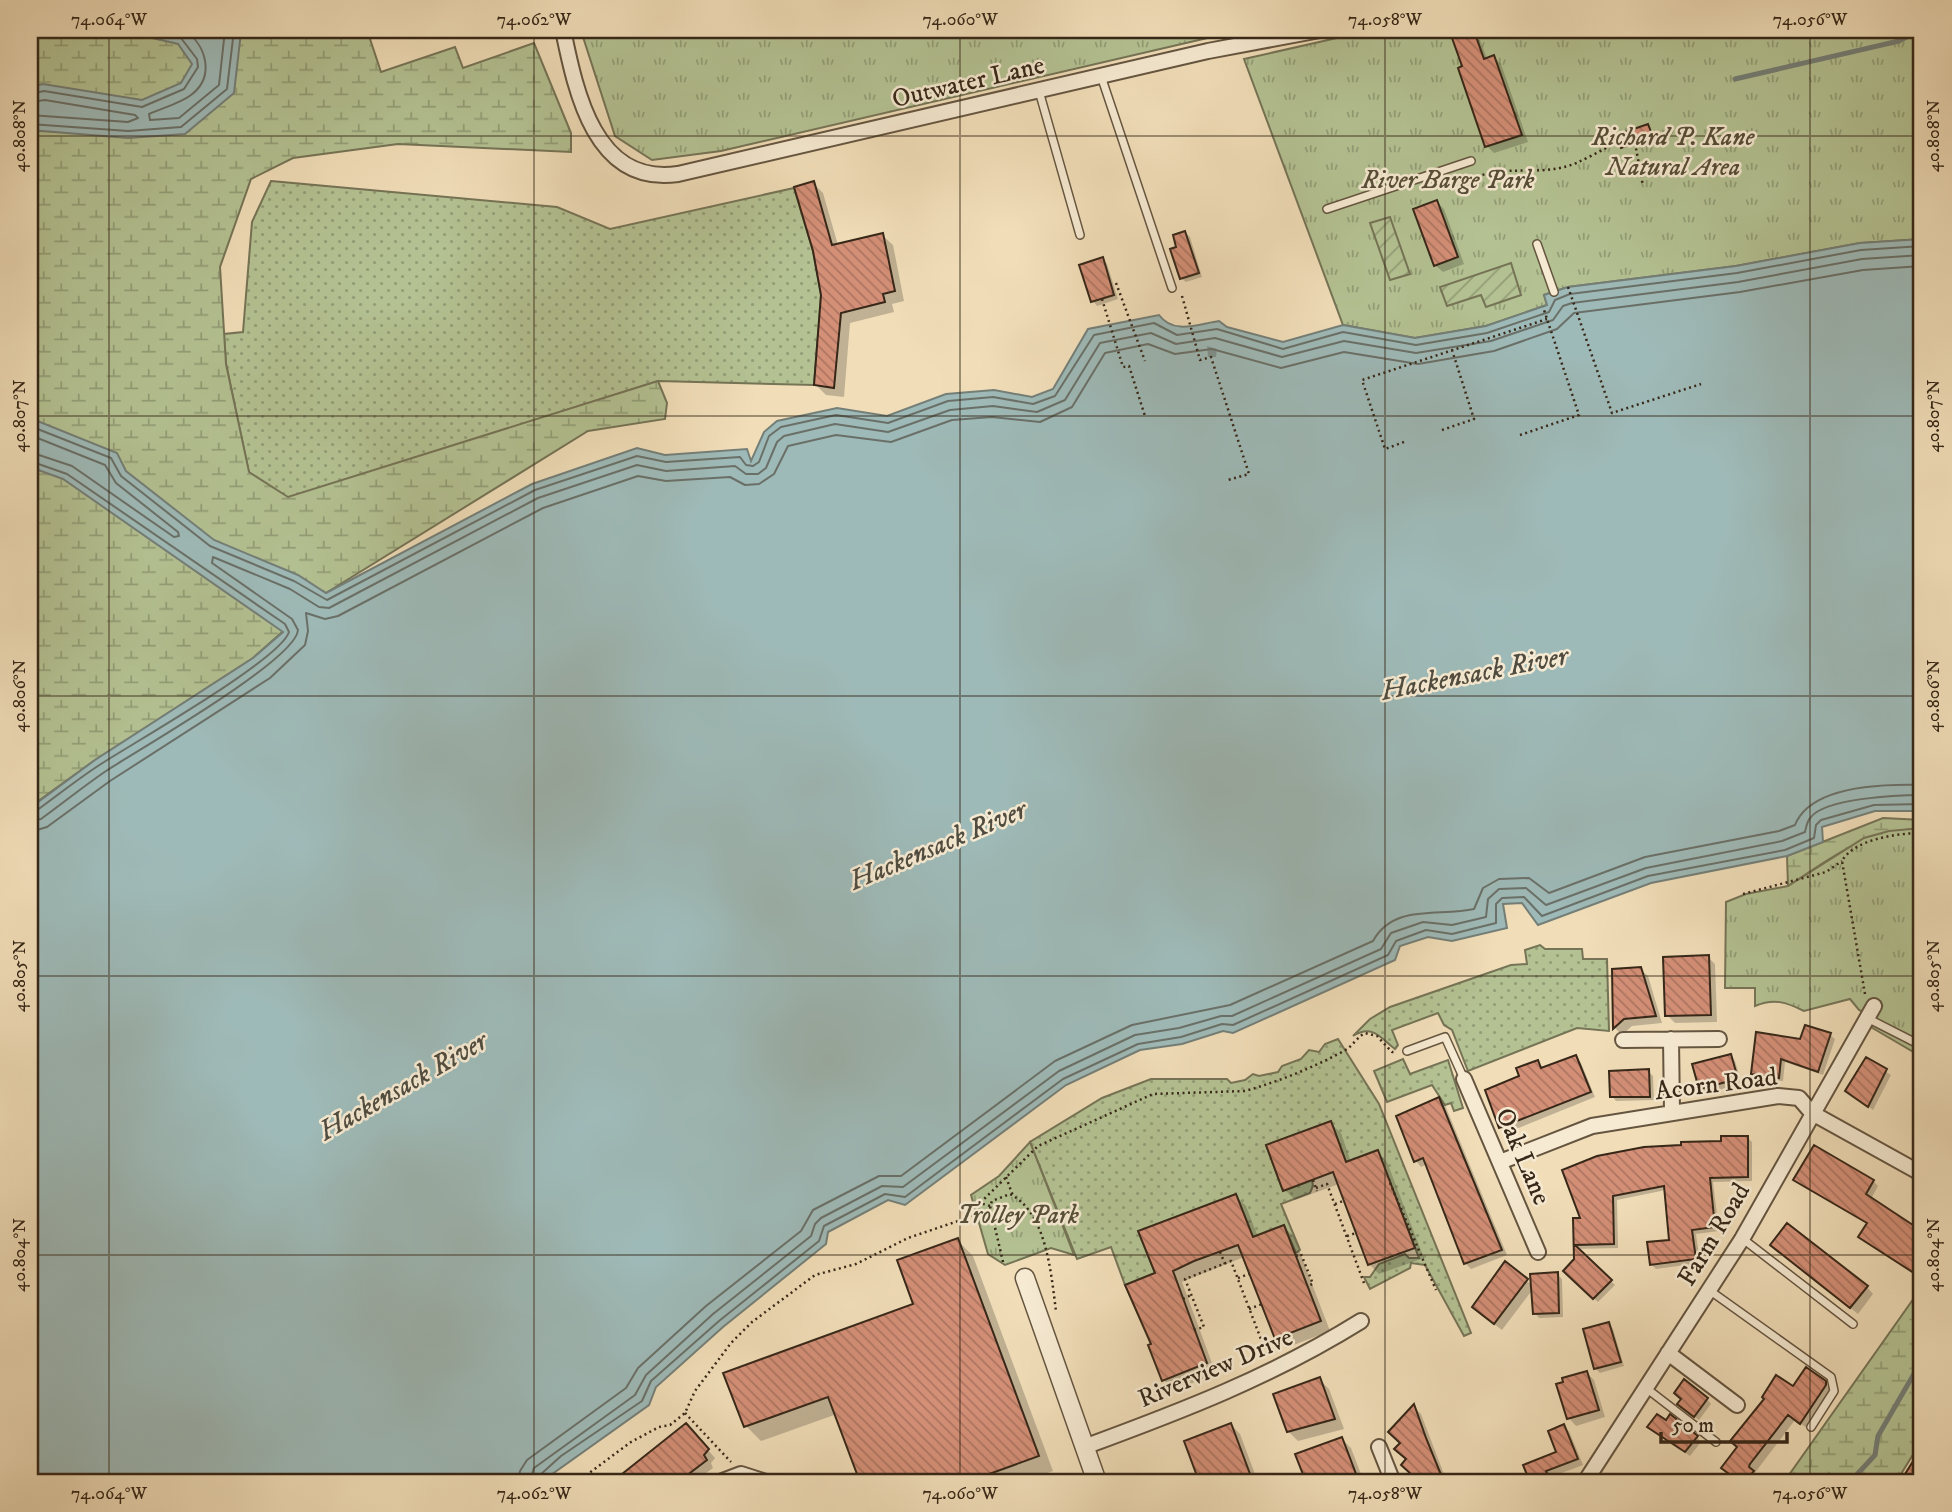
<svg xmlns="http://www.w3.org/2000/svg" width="1952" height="1512" font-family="'IM FELL DW Pica',serif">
<defs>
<pattern id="grass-dots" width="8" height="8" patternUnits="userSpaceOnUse" patternTransform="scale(1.75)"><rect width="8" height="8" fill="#b4c293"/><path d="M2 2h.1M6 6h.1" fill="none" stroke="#939e77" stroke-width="1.8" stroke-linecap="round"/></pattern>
<pattern id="wetland-marsh" width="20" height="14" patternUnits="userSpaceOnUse" patternTransform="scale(1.75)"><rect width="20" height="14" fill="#b4c293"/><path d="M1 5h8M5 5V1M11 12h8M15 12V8" fill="none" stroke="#939e77"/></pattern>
<pattern id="park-tufts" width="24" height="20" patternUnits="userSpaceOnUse" patternTransform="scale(1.75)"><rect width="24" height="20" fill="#b4c293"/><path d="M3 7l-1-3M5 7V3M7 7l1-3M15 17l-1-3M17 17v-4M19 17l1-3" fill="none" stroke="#939e77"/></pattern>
<pattern id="garden-furrows" width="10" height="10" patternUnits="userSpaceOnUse" patternTransform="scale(1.75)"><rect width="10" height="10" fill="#b4c293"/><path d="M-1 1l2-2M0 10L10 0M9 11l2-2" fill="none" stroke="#939e77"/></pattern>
<pattern id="building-back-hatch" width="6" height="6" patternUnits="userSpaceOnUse" patternTransform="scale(1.75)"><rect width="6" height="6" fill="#d48f77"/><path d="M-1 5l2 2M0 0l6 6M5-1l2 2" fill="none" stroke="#ad7561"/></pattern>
</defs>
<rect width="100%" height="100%" fill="#f1deb9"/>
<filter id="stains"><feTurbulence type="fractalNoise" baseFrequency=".00286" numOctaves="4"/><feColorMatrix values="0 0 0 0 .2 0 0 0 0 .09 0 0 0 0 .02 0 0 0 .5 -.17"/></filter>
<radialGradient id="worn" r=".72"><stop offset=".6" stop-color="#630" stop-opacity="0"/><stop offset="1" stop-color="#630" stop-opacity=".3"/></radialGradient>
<path fill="url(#grass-dots)" stroke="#757456" stroke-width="2" d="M271,181L557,207L610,229L794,188L813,251L821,295L814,385L658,381L288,498L249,473L226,364L224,334L243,332L252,222Z
M1540,945L1545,949H1582L1583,959H1607L1609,1031L1577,1028L1468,1071L1452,1030L1444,1025L1438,1013L1392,1030L1398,1045L1395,1049C1380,1037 1372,1024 1353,1036L1370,1019L1390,1007L1511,965L1527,964L1525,950Z
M1338,1039L1379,1104L1471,1333L1464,1336L1425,1265L1411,1263L1410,1268L1370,1289L1364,1277H1370L1379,1264L1405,1254L1409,1258H1419L1377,1150L1346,1162L1331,1121L1266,1145L1283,1191L1312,1180L1313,1186L1310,1193L1281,1204L1300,1250L1296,1253L1284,1225L1253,1237L1236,1194L1139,1231L1155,1273L1125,1285L1111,1247L1077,1259L1030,1142L1102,1098L1151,1079H1227L1231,1083L1245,1080L1253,1074L1259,1076L1278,1072L1282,1066L1301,1059L1309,1050L1319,1052L1325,1044Z
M1403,1059L1410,1074L1448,1060L1463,1108L1454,1111L1451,1103L1445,1105L1432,1085L1387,1102L1374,1071Z"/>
<path fill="url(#wetland-marsh)" stroke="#757456" stroke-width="2" d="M30,30H367L381,72L455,47L463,68L534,43L571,133V152L398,144L293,158L251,179L220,267L226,364L249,472L288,497L658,381L667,403L665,419L588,431L326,593L253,658L95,760L30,807Z
M1883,818L1922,820V828C1860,833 1839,853 1788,886L1787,856Z
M1922,1281V1440L1896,1482H1784L1914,1298Z"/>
<path fill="url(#park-tufts)" stroke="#757456" stroke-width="2" d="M605,30H1242L721,151L652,160L615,136L583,37Z
M1372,30H1922V239L1860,243L1736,266L1568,287L1544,295L1547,305L1486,326L1415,338L1343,325L1244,59Z
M1922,828V1057L1869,1026L1874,1017L1859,1010L1850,999L1804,1011C1786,1002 1774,998 1755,1006V988H1725L1726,902L1746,894L1788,886L1864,838L1889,831Z
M1030,1142L1074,1255L1051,1248L1005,1265L988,1254L971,1195L999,1176Z"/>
<path fill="url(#garden-furrows)" stroke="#757456" stroke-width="2" d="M1390,217L1410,274L1390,280L1370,223Z
M1511,263L1521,295L1486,307L1481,295L1447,306L1440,287Z"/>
<path fill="#9ebab8" stroke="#747f78" stroke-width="2" d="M118,30H238L241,32L234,93L185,134L128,138L30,130V87L43,84L142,100L181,83L192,64L178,44Z
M1922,239V811H1875L1822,827L1823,842L1787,856L1651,883L1538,925L1522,903L1503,904L1507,928L1452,941L1428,937L1400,946L1395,960L1233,1033L1223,1031L1182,1044L1140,1050L1066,1085L905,1205L888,1200L828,1232L826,1244L723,1327L656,1387L649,1405L541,1482H30V808L95,760L253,658L283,632L63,479L30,467V418L117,453L126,471L214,540L298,575L326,593L532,484L637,448L665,455L747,449L751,461L764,432L777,421L837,408L887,416L946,394L994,390L1032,397L1053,389L1088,329L1159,315C1174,335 1198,324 1219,321L1227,327L1283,342L1343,325L1415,338L1486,326L1547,305L1544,295L1568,287L1736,266L1860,243Z"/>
<path fill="#0003" d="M1473,33L1480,40L1487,59L1494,57L1501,64L1528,142L1494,153L1487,146L1464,67Z
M1649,128L1653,139L1623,147Z
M813,183L823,193L838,245L882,235L893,245L904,301L892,304L894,312L850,323L844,397L826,395L816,385L823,295Z
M1437,202L1444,209L1464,264L1443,272L1435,265Z
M1185,233L1190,237L1202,277L1186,282L1181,278L1179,248Z
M1102,259L1107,264L1118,299L1097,306L1093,301Z
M1207,346L1217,349L1216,357H1208Z
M1708,957L1715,964L1717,1022L1675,1023L1667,1015Z
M1640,969L1648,976L1662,1023L1632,1026L1622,1035L1615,1028L1614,971Z
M1830,1035L1835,1039L1823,1075L1785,1062L1783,1081L1757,1078L1753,1073L1801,1041Z
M1731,1056L1735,1061L1742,1084L1706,1093L1701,1088Z
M1576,1057L1581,1063L1595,1097L1506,1133L1500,1127L1521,1077L1537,1062L1543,1068Z
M1867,1059L1891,1075L1873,1110L1852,1095Z
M1648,1071L1653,1076L1654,1100L1616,1101L1612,1096Z
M1439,1099L1445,1105L1507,1255L1471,1269L1465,1263L1427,1164L1421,1167L1416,1161Z
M1330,1123L1341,1133L1351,1162L1377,1152L1387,1162L1424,1258L1379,1274L1369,1264L1339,1184L1295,1200L1285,1190Z
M1747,1137L1752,1142V1181L1713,1182L1719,1231L1696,1234L1700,1263L1656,1269L1651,1264L1671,1241L1666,1190L1617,1200L1618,1248L1576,1249L1615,1285L1598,1302L1565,1271L1576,1260L1574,1220H1583L1564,1171Z
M1815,1147L1873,1181L1878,1186L1871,1199L1922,1233V1278L1865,1241L1868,1224L1795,1180Z
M1236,1196L1246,1206L1258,1237L1284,1227L1294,1237L1330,1331L1286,1348L1276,1338L1244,1257L1182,1282L1216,1374L1174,1390L1164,1380L1153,1345L1157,1274Z
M957,1240L973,1256L1053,1471L1023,1482H861L837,1414L761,1441L746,1426L916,1305Z
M1779,1251L1867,1287L1873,1294L1858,1314Z
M1505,1264L1533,1286L1557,1274L1562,1279L1563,1317L1539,1318L1535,1313L1533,1289L1502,1330L1482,1315L1474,1307Z
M1609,1324L1613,1329L1624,1366L1600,1373L1595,1368Z
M1587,1373L1594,1380L1605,1417L1576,1426L1569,1418Z
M1319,1379L1329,1389L1344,1429L1298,1441L1288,1431Z
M1824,1382L1832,1392L1807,1428L1795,1420L1754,1474L1759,1478L1756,1482H1740L1723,1468L1766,1399Z
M1683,1399H1707L1711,1404L1699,1420L1684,1409Z
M1414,1407L1421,1414L1447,1482L1410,1481L1414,1476L1402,1443Z
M686,1425L715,1458L711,1463L713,1468L694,1482H614Z
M1231,1425L1240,1434L1258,1482H1206L1198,1475Z
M1563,1426L1569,1431L1583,1465L1551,1477L1553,1482H1522L1530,1479L1558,1453Z
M1654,1431L1697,1437L1701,1442L1690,1456Z
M1342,1439L1351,1448L1364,1482H1308L1298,1455Z"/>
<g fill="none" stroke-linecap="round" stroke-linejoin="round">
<path stroke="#6a7068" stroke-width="2" d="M184,30C207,45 215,77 191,95C179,104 162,108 149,114L150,120L179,118L219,85L225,30
M30,94L44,91L142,107L184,89L198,67L197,59L181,38L148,30
M30,102L45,100L135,115L138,118L128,122L30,115
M30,124L128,131L181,127L227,89L234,30
M30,426L111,458L121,476L210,546L294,581L327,600L535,490L637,456L666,462L740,457L746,465L753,466L759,462L769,436L781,427L836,415L888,423L948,401L993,397L1033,404L1055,396L1094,335L1154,323L1177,335L1217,329L1283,349L1343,332L1416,345L1487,333L1549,312L1555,300L1570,294L1737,273L1861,250L1922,246
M30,435L105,465L116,483L178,532L179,536L174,537L72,466L30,452
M30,461L67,474L285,624L289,632C280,660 133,743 101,764C79,778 58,795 36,811L30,813
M30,821L41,819C63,803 84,786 106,771C138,750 296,660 298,630L292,619L212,563L213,557L290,589L319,607L329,608L538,498L637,465L666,471L735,466L746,474H758L766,468L777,442L784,436L835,424L888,432L950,410L993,406L1037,412L1065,400L1100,343L1151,333L1176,344L1215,338L1282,357L1344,341L1416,353L1491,341L1553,320L1563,306L1572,303L1738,282L1862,259L1922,255
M30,832L47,827L110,781L270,678L305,645L308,631L306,613L325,619L338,616L543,508L638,476L666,481L730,477L745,485L759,484L774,474L788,446L836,435L891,442L952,420L992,417L1040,422L1072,407L1105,353L1148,344L1175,354L1212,349L1281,368L1344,352L1418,364L1494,351L1557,329L1574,313L1740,292L1863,270L1922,266
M518,1482L520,1471L527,1460L626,1388L638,1368L706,1306L801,1231L813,1210L879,1176H901L1055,1061L1132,1025L1230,1005L1373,941C1394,903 1439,917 1474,909L1483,888L1499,879L1529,878L1549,893L1645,857L1779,831L1795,825C1811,785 1886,784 1922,785
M529,1482L534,1468L635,1395L646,1375L713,1314L811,1236L815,1224L821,1218L882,1186L903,1187L1059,1071L1135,1035L1179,1028L1221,1016H1232L1381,949L1391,933L1423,922L1452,925L1486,917L1488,899L1499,889L1526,888L1546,905L1646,868L1782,841L1805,832C1806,827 1807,821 1811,817C1826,798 1899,795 1922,795
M538,1482L540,1475L561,1456L642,1401L651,1381L719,1321L819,1241L824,1226L885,1194L905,1197L1063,1079L1138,1044L1181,1037L1222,1024L1233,1025L1388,955L1396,941L1426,930L1452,934L1496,923V904L1502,898L1524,897L1542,916L1648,876L1785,850L1814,838L1816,825L1821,820L1874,805L1922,804"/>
<path stroke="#747f78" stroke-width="5" d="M1735,79L1899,41L1920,30
M1850,1482L1875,1455L1878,1436L1922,1360"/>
</g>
<path fill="url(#building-back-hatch)" stroke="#362718" stroke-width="2" d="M1474,31L1484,59L1494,55L1522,135L1485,147L1458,68L1462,66L1452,38Z
M1648,124L1653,137L1621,148L1616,135Z
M814,181L832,245L883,233L895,291L883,294L885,302L841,313L834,388L814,385L821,295L813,251L794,187Z
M1437,200L1458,257L1434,266L1413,209Z
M1185,231L1199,273L1180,279L1170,249L1176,247L1173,235Z
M1103,257L1114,295L1091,302L1079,265Z
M1709,955L1711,1015L1665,1016L1663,957Z
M1641,967L1656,1016L1624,1019L1613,1029L1612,969Z
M1805,1025L1831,1033L1818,1072L1781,1059L1779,1078L1751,1074L1756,1032L1800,1039Z
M1731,1054L1738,1079L1699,1089L1692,1064Z
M1576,1055L1591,1092L1499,1128L1485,1090L1519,1076L1516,1068L1538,1060L1541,1068Z
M1866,1057L1887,1069L1868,1107L1845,1091Z
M1649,1069L1650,1097H1610L1609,1071Z
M1439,1097L1502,1250L1464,1264L1423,1158L1414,1162L1396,1116Z
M1331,1121L1346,1162L1378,1150L1415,1248L1368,1265L1333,1172L1283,1191L1266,1145Z
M1721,1136H1748V1177L1710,1178L1715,1227L1692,1230L1696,1259L1650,1265L1647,1242L1669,1240L1664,1186L1613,1196L1614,1244L1575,1245L1612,1280L1593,1299L1563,1271L1574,1259L1573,1218H1580L1562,1170L1597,1156L1644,1147L1681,1145V1142L1721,1141Z
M1814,1145L1874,1180L1866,1194L1922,1231V1266L1917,1275L1858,1237L1867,1223L1793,1180Z
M1236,1194L1253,1237L1284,1225L1321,1321L1275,1339L1238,1245L1194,1261L1173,1271L1207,1363L1162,1381L1148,1345L1151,1344L1125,1285L1155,1273L1138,1231Z
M1787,1223L1868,1286L1850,1308L1770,1245Z
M958,1238L1039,1456L967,1482H860L828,1397L744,1427L723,1373L913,1304L897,1260Z
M1505,1261L1528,1279L1494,1324L1472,1307Z
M1558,1272L1559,1313L1533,1314L1530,1274Z
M1609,1322L1621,1362L1594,1369L1583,1329Z
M1806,1367L1826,1381V1385L1800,1424L1788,1415L1750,1464L1749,1467L1754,1471L1745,1482H1740L1721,1468L1737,1447L1730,1441L1764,1399L1762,1397L1776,1375L1793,1386Z
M1587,1371L1599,1410L1567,1419L1556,1384L1563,1382L1562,1378Z
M1320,1377L1335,1419L1287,1432L1273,1394Z
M1684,1379L1708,1398L1694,1417L1677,1404L1681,1399L1674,1393Z
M1414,1404L1426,1438L1444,1482H1406L1412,1475L1401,1465L1406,1459L1394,1449L1400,1443L1388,1432Z
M1657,1414L1666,1420L1670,1414L1698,1436L1685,1452L1647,1427Z
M686,1423L709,1449L704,1455L707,1460L682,1479L679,1475L670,1482H612Z
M1231,1423L1253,1482H1204L1201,1475L1197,1476L1184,1441Z
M1564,1424L1578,1459L1546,1471L1551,1482H1530L1523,1465L1556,1452L1548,1431Z
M1342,1437L1356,1474L1333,1482H1306L1295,1454Z
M1922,1447V1482H1900Z"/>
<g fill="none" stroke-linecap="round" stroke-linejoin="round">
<g stroke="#655540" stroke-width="10">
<path id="service" d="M1101,76L1172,288
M1039,91L1080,235
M1327,209L1471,161
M1537,244L1554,292
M1867,1018L1922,1046
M1407,1051L1445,1037L1464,1079
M1743,1239L1853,1324
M1709,1290L1831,1377L1834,1391L1811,1427
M1646,1388L1716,1442"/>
</g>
<g stroke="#655540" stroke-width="18">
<path id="minor" d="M563,30C576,93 595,186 678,174L1208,51L1320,30
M1671,1039L1672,1112
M1623,1040L1719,1039
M1464,1079L1538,1252
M1500,1162L1592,1126L1778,1096L1799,1098L1812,1113L1922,1174
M1668,1353L1737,1405
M1084,1447C1182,1411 1271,1377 1361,1321
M1379,1447L1393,1482
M720,1482L741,1474L766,1482
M1585,1482L1742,1239L1874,1006"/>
</g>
<g stroke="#655540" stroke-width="21">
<path id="tertiary" d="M1025,1278L1097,1482"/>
</g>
<path stroke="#362718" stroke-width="2.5" stroke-dasharray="2 3.5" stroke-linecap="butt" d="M1635,143L1643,186
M1463,185C1493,162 1530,176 1564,167C1579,164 1602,149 1619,142
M1116,283L1145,361
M1568,287L1612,413L1701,384
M1182,296L1200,360L1211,357L1249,474L1228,480
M1102,299L1123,367L1129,366L1145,416
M1442,430L1474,419L1452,350
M1520,435L1579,415L1543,307
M1404,442L1385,449L1362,380L1547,319
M1743,894L1826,872L1842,861
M1921,910H1922
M1865,994L1842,861C1854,839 1899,833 1922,833
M1006,1177L1013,1196
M1313,1180L1317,1191
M1390,1183L1436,1290
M1316,1188L1327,1184L1364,1283
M1335,1204L1343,1201
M990,1206L980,1203L1038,1146L1153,1094L1245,1091C1280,1081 1312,1068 1344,1051C1353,1046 1356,1038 1365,1033L1377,1036L1392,1052H1395
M1347,1236L1356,1233
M1220,1252L1225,1264
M1296,1256L1301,1254L1313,1284L1307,1286
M1003,1262L990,1206L992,1201L1010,1194C1047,1213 1051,1274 1056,1311
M1238,1278L1249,1274
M1183,1299L1191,1295
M1249,1309L1262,1304
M1194,1330L1204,1327L1185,1279L1231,1261L1267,1355
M685,1413L731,1462
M577,1482L631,1442L659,1427L670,1425L685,1413L695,1391L731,1343L752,1322L815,1275L856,1264L908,1238L964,1219L974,1215L980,1203"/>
<use href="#service" stroke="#f6ead2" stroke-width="7"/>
<use href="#minor" stroke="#f6ead2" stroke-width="14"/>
<use href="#tertiary" stroke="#f6ead2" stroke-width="18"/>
</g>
<path fill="none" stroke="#362718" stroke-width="2" stroke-opacity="0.45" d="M109,30V1482M534,30V1482M960,30V1482M1385,30V1482M1810,30V1482M30,136H1922M30,416H1922M30,696H1922M30,976H1922M30,1255H1922"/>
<g text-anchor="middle" stroke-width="5" stroke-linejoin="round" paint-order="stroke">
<g font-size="26" fill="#362718" stroke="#f6ead2">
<text transform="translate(968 81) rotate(-13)" y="9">Outwater Lane</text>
<text transform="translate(1716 1083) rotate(-7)" y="9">Acorn Road</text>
<text transform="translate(1524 1156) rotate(67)" y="9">Oak Lane</text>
<text transform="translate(1713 1234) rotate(-59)" y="9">Farm Road</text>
<text transform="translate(1215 1367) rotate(-23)" y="9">Riverview Drive</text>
</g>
<g font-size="26" font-style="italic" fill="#564e37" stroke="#f6ead2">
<text x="1673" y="145">Richard P. Kane<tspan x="1673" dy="30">Natural Area</tspan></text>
<text x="1448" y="188">River Barge Park</text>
<text x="1018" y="1223">Trolley Park</text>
</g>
<g font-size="28" font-style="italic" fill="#504c40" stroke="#f6ead2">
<text transform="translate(1474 672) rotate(-11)" y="10">Hackensack River</text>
<text transform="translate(937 844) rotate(-23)" y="10">Hackensack River</text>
<text transform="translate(402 1085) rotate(-30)" y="10">Hackensack River</text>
</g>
</g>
<rect width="1952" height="1512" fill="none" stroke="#f1deb9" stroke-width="77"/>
<path d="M1661 1432v10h126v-10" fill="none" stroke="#362718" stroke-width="3.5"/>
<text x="1672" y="1432" font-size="21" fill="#362718" stroke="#f6ead2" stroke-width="5" paint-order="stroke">50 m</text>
<rect x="38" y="38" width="1875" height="1436" fill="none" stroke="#362718" stroke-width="2.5"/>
<g font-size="18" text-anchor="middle" fill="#362718">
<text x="109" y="25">74.064°W</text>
<text x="534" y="25">74.062°W</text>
<text x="960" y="25">74.060°W</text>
<text x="1385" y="25">74.058°W</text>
<text x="1810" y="25">74.056°W</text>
<text transform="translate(19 136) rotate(-90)" y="6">40.808°N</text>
<text transform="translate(1933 136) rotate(-90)" y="6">40.808°N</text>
<text transform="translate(19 416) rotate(-90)" y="6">40.807°N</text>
<text transform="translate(1933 416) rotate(-90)" y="6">40.807°N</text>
<text transform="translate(19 696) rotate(-90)" y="6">40.806°N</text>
<text transform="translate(1933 696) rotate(-90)" y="6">40.806°N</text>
<text transform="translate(19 976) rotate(-90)" y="6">40.805°N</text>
<text transform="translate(1933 976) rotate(-90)" y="6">40.805°N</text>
<text transform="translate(19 1255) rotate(-90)" y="6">40.804°N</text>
<text transform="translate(1933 1255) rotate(-90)" y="6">40.804°N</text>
<text x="109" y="1499">74.064°W</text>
<text x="534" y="1499">74.062°W</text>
<text x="960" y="1499">74.060°W</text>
<text x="1385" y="1499">74.058°W</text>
<text x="1810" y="1499">74.056°W</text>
</g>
<rect width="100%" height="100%" filter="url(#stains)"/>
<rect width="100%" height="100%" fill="url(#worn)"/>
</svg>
